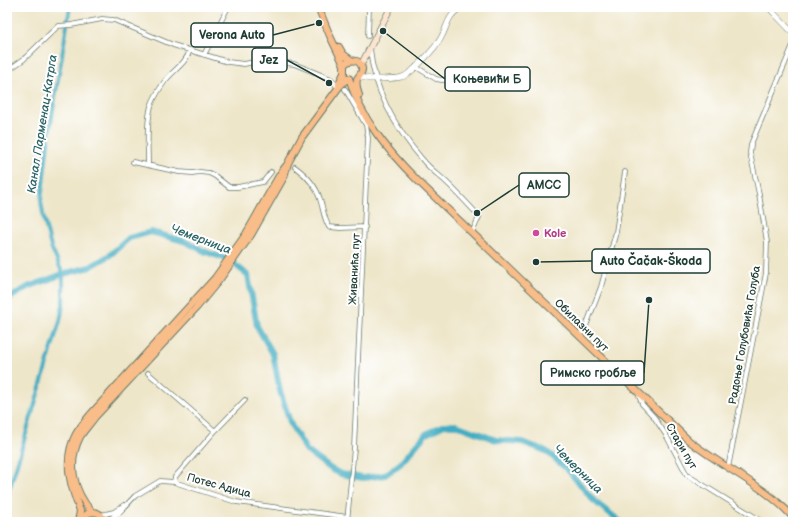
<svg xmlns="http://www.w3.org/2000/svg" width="800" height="529" font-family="'Balsamiq Sans',sans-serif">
<rect width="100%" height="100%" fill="#fff"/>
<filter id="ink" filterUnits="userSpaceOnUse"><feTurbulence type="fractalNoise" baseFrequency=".025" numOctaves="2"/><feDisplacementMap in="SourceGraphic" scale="8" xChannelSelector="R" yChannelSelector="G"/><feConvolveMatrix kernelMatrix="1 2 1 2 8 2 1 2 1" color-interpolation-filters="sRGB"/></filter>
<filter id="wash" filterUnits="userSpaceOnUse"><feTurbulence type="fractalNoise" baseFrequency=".012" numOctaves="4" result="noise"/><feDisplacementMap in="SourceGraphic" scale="16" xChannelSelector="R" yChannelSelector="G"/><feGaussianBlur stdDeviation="0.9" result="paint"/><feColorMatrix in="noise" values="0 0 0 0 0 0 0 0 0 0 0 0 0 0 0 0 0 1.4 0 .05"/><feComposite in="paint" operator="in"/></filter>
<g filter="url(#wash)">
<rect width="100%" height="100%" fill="#eee6c9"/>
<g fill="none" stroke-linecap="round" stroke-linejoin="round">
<path stroke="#43adc2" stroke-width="4" d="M7,497L60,321L63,305V274L51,247L44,220L41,201L49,134L70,7"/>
<path stroke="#43adc2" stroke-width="6" d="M7,302L11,297L28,287L63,274L90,267L110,255L129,238L151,232L184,241L206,252L229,260L248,275L257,326L273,354L280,391L291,425L307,451L331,469L341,474L363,478L385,475L400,464L426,434L444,425H456L496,440L522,442L546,451L568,470L594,501L621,522"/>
</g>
</g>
<g filter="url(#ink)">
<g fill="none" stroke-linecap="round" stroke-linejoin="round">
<g stroke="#677868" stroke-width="5.5">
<path id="minor" d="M368,36L369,7
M370,48C373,88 395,128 422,159C428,167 436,173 444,180C456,191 467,203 478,215L479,217L472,233
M204,55L228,7
M416,67L436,79L442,80L471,78
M7,71L24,59L58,26L71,25L102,19L114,20L173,45L228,62L244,64L260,61H271L294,64L329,78L333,81L338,88
M345,89L366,125L368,138L354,448L347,522
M133,162L179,172L192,173L200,172L209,173L215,176L229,187H238L263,182L271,172
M148,165C148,146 146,125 151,106C154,98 160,88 165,81C173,70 186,64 190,50
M295,167C306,175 316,186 320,199C323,208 324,219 329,227L340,228L365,227
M579,336L586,326L601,287L616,232L625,172
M148,373L215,431
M638,393L642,404L654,417L666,435L687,475L763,522
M728,468L766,273L767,242L759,194L750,153L751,144L793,45
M174,482L175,477L215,431L245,400
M101,515L114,512L124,505
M105,522L119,513L135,496L160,481L174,482L236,502L348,517"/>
</g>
<g stroke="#677868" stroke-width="6">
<path id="tertiary" d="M768,7L793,33
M359,76C366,80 375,79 383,79C389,78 396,79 402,77C412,74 436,47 441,38C449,23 446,18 461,7"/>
</g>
<g stroke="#677868" stroke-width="7">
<path id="secondary" d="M361,65L391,7"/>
</g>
<g stroke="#677868" stroke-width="8">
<path id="primary" d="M318,7L330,36L344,65
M339,47L343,54L351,60
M349,78C361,119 387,150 417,180L687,439C721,467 763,484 793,517
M339,87V83L344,73V65C349,59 360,58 362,68C363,73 359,75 357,79C356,84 357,90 359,95
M92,512C73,491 67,463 80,437C84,430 90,424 95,417L197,307L220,279L251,235L284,177L288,163L302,137L339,87L348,78
M83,518C72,492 61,462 76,434C80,427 86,420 91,414L215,278L246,234L280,174L286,166
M78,522L80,511
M82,522L87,514C95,510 102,513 105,522"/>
</g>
<use href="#minor" stroke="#fff" stroke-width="4"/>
<use href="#tertiary" stroke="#fff" stroke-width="5"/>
<use href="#secondary" stroke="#fce5d0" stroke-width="5.5"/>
<use href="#primary" stroke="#f8bd89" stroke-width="6"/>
</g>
</g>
<circle fill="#d1479c" stroke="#fff" stroke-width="1.5" cx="536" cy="233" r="4"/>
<g text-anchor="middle" stroke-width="4" stroke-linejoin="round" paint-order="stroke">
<g font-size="11" font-weight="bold" fill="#b23c85" stroke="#fff" text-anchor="start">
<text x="544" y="237">Kole</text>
</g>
<g font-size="11" fill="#1f3d34" stroke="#fff">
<text transform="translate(354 269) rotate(-87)" y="4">Живанића пут</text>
<text transform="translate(582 325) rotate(44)" y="4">Обилазни пут</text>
<text transform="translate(744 335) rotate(-80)" y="4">Радоње Голубовића Голуба</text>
<text transform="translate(682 446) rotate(60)" y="4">Стари пут</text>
<text transform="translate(219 485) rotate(15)" y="4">Потес Адица</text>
</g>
<g font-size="12" font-style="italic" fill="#2c6466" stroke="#fff">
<text transform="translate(42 124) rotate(-81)" y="4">Канал Парменац-Катрга</text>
<text transform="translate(201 239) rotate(21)" y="4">Чемерница</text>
<text transform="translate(578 469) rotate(45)" y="4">Чемерница</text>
</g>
</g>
<path fill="none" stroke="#1f3d34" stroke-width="1.5" d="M319 23L273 35M329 83L287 60M383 31L445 79M477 213L519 185M536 262L592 261M649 300L644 373"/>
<g fill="#1f3d34" stroke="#fff" stroke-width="1.5">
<circle cx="319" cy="23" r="4"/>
<circle cx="329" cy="83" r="4"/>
<circle cx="383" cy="31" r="4"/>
<circle cx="477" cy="213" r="4"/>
<circle cx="536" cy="262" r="4"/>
<circle cx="649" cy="300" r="4"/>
</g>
<g fill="#fff" stroke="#1f3d34" stroke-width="1.5">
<rect x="191" y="23" width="82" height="24" rx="4"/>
<rect x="252" y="48" width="35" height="24" rx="4"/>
<rect x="445" y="67" width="85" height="24" rx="4"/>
<rect x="519" y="173" width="50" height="24" rx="4"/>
<rect x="592" y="249" width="118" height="24" rx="4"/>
<rect x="541" y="361" width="103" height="24" rx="4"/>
</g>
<g font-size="12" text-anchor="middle" font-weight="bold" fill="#1f3d34">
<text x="232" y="39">Verona Auto</text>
<text x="269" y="64">Jez</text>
<text x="487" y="83">Коњевићи Б</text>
<text x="544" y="189">АМСС</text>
<text x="651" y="265">Auto Čačak-Škoda</text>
<text x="593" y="377">Римско гробље</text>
</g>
<rect width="800" height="529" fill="none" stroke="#fff" stroke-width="24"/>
</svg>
